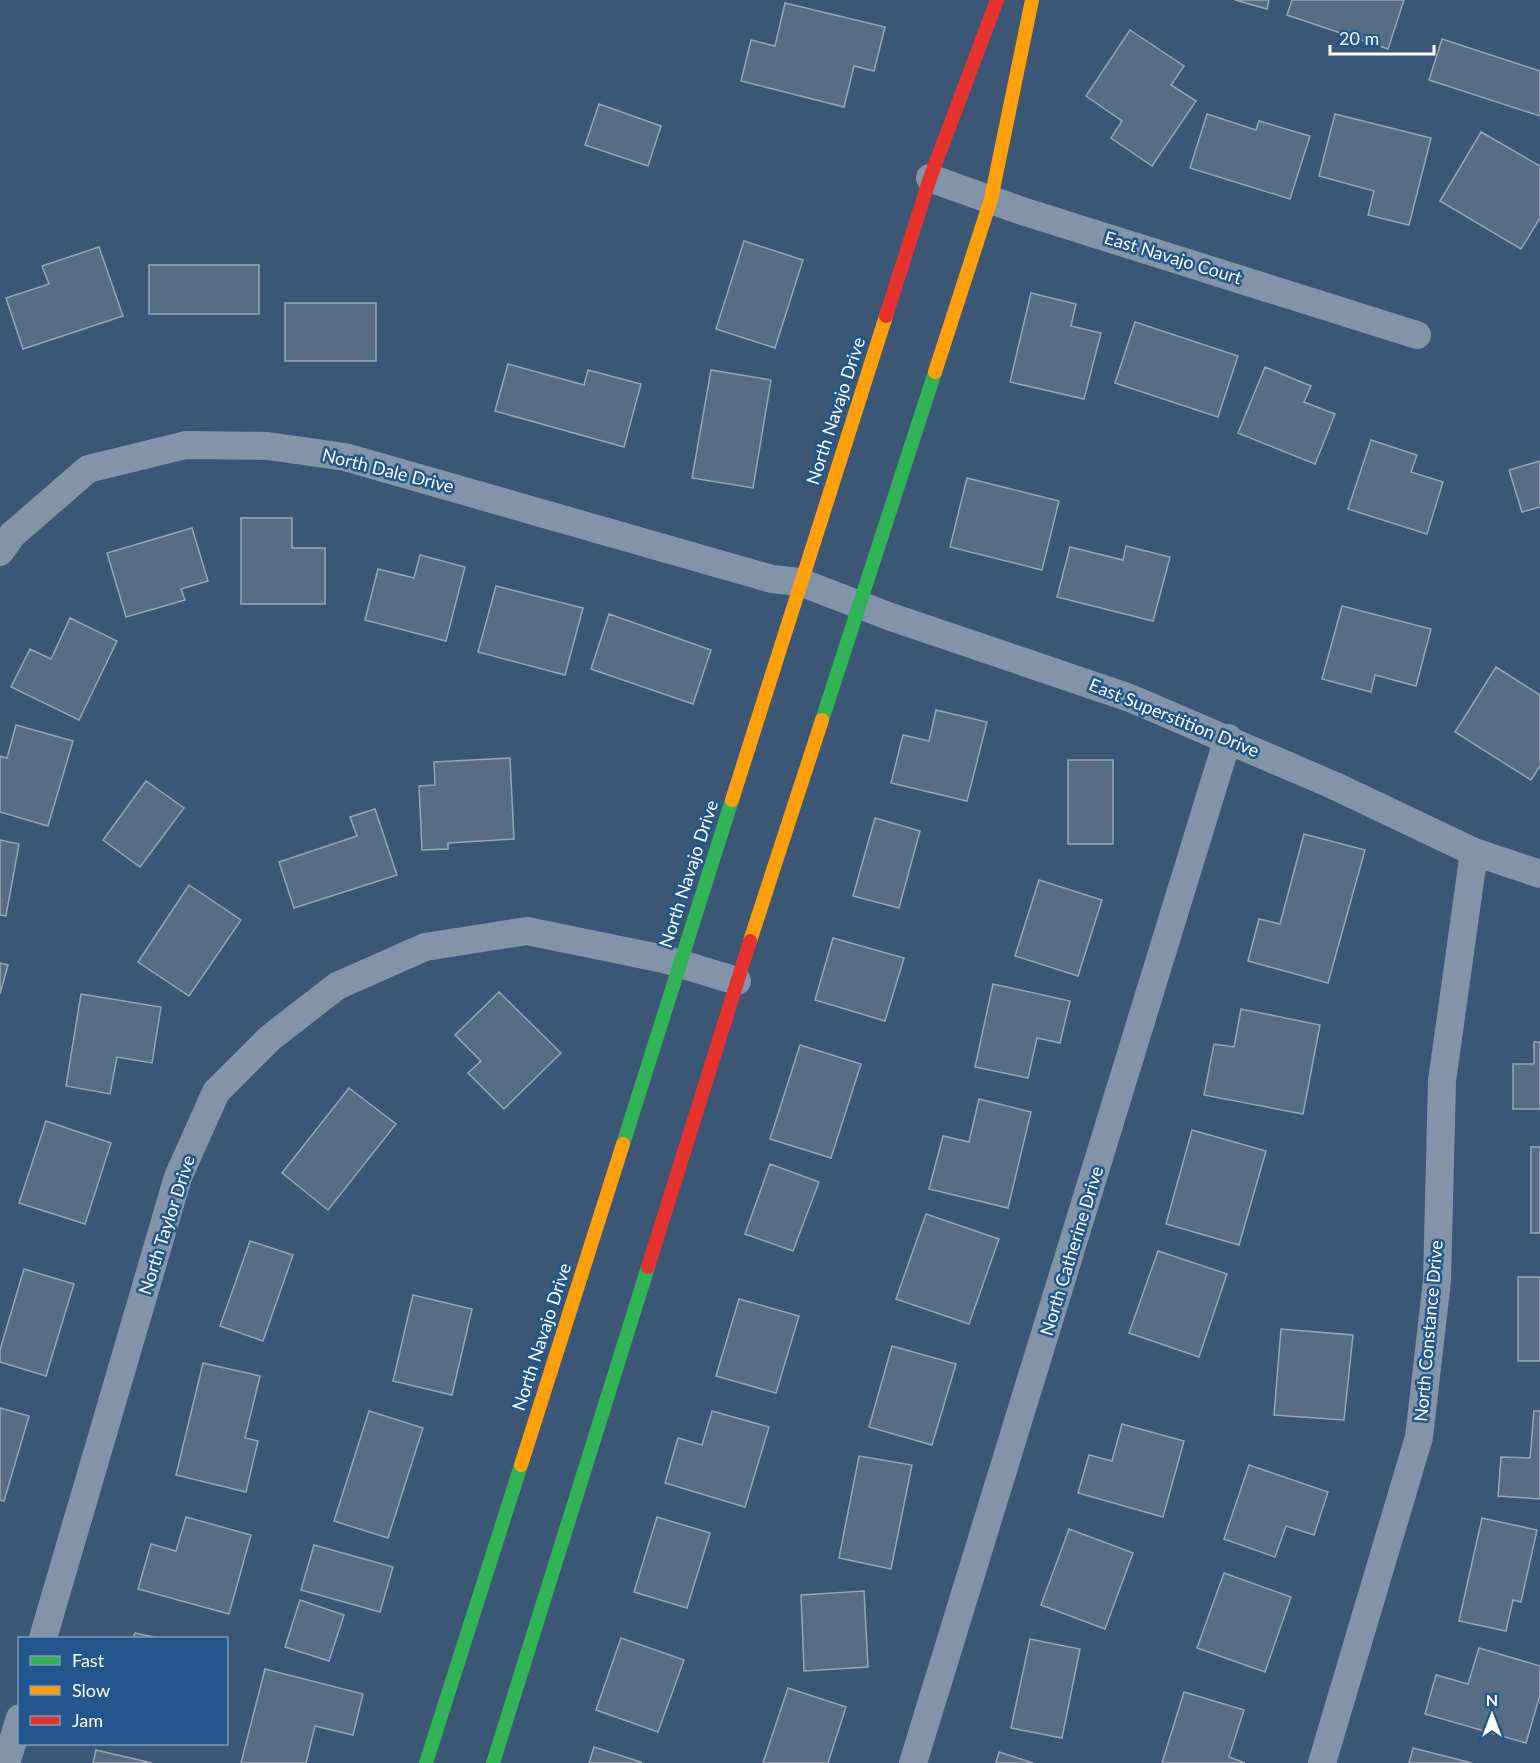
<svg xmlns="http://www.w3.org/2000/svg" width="1540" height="1763" font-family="Lato,sans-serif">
<rect width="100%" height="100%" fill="#3b5775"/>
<path fill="#566d84" stroke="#97a6b7" stroke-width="1.5" d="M1235,0H1269L1267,9Z
M1292,0H1404L1388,49L1287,15Z
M785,3L885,27L874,71L854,66L844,107L741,81L751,40L775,46Z
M1130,30L1184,66L1171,85L1196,101L1152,166L1111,138L1122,121L1086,96Z
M1442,39L1540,71V116L1429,80Z
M599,104L661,126L648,166L585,145Z
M1207,114L1256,130L1259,121L1310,136L1290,199L1190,168Z
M1335,114L1431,138L1409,225L1368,215L1374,191L1319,176Z
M1481,132L1540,166V218L1521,249L1440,201Z
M744,241L803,260L775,348L716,329Z
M99,247L123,316L23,349L6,298L49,284L42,266Z
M149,265H259V314H149Z
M1031,293L1076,304L1071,326L1101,333L1084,399L1010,382Z
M285,303H376V361H285Z
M1135,322L1238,356L1218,417L1115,383Z
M508,364L584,385L588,370L641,384L624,447L495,411Z
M1265,367L1311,386L1304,402L1335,414L1315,464L1238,433Z
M711,370L771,380L753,488L692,478Z
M1371,440L1417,455L1411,472L1443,482L1427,534L1348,509Z
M1540,461V507L1522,512L1509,470Z
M967,478L1059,501L1042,570L950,547Z
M241,518H292V548H325V604H241Z
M192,528L208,581L181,589L185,600L126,617L107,553Z
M1126,546L1170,557L1153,621L1057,597L1070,547L1123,560Z
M420,555L465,567L446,641L365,620L378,569L414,578Z
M496,586L583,608L565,675L478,652Z
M1342,606L1431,629L1416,686L1375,675L1371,692L1322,679Z
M609,614L711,650L693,704L591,669Z
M70,618L117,641L79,720L11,687L30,649L51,659Z
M1496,667L1540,695V766L1531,780L1455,732Z
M936,710L987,722L967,801L891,783L903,735L929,741Z
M16,725L73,741L48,826L0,812V756L7,758Z
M510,758L514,839L448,843V849L422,850L419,786L435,785L434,762Z
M1068,760H1113V844H1068Z
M146,781L184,808L140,867L103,840Z
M375,809L397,875L294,908L279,862L357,836L350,817Z
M875,818L920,831L899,908L853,896Z
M1304,834L1365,850L1328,983L1248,961L1259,919L1280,924Z
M0,840L19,844L6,916L0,915Z
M1039,880L1102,900L1078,976L1015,956Z
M189,885L241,920L189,996L138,962Z
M833,938L904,958L885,1021L815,1000Z
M0,963L8,965L0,994Z
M993,984L1070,1001L1060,1043L1037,1038L1028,1078L975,1067Z
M499,992L561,1053L504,1109L468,1073L481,1061L455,1035Z
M81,994L161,1007L152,1063L117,1057L110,1094L66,1086Z
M1241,1009L1320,1025L1303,1114L1204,1095L1214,1044L1234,1047Z
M1534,1042H1540V1109H1513V1064H1534Z
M800,1045L861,1064L831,1158L770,1139Z
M349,1088L396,1124L328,1210L282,1173Z
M979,1099L1031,1112L1008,1208L929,1189L943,1136L969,1142Z
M46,1121L111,1143L85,1224L19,1203Z
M1192,1130L1266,1151L1239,1245L1166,1224Z
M1531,1147H1540V1233H1531Z
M770,1164L819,1182L793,1251L745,1234Z
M926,1214L999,1239L969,1324L896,1299Z
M250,1241L293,1255L263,1341L220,1326Z
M1158,1251L1227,1274L1199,1357L1129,1333Z
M24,1269L74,1284L46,1376L0,1362V1350Z
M1518,1277H1540V1361H1518Z
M413,1295L472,1309L452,1395L393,1381Z
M739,1299L799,1316L776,1393L716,1376Z
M1281,1329L1353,1335L1344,1420L1274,1415Z
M892,1346L956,1364L932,1445L869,1427Z
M203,1363L260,1376L245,1438L258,1441L246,1492L176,1475Z
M0,1408L29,1416L4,1501L0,1500Z
M369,1411L423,1428L388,1538L334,1521Z
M712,1411L769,1427L745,1507L665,1483L678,1438L702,1445Z
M1534,1411H1540V1499L1498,1496L1501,1457L1530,1458Z
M1122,1424L1184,1441L1163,1517L1078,1493L1089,1455L1112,1461Z
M859,1456L912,1465L891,1569L839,1558Z
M1249,1465L1328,1492L1314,1535L1286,1526L1275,1557L1224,1539Z
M186,1517L251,1535L229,1614L138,1589L151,1544L176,1551Z
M657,1517L710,1533L687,1608L634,1592Z
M1482,1518L1537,1530L1521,1602L1513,1600L1506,1631L1459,1621Z
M1069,1529L1133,1553L1105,1629L1041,1605Z
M314,1545L393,1567L380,1612L301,1590Z
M1224,1573L1291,1597L1265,1672L1197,1648Z
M864,1591L868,1667L804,1671L801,1595Z
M300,1600L344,1615L329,1661L285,1647Z
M135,1633L158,1638H133Z
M621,1638L684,1660L658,1732L596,1710Z
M1030,1639L1080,1649L1062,1738L1011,1728Z
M1479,1648L1540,1666V1695L1526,1743L1425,1714L1436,1675L1468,1684Z
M265,1669L363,1694L353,1735L315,1726L306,1763H241Z
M788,1688L846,1707L828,1763H763Z
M1184,1692L1244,1710L1229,1757L1245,1763H1162Z
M594,1747L641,1762V1763H589Z
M1413,1748L1472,1763H1409Z
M96,1750L152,1763H93Z
M999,1752L1033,1763H996Z"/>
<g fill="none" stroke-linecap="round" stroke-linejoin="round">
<path stroke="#8295a8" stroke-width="28" d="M930,178L1019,210L1417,335
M0,552L12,535L88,469L186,445L268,446L345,457L772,579L800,582L891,617L1130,698L1335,786L1474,852L1540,874
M43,1638L178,1177L216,1092L270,1038L337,986L425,947L527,931L664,959L737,981
M6,1763L20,1718
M913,1763L1228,738
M1322,1763L1419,1437L1437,1281L1442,1081L1474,852"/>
<path stroke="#30b455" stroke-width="14" d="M822,720L935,372
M623,1144L732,800
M426,1763L521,1465
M493,1763L648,1267"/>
<path stroke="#ff9f0a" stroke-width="14" d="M935,372L991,199L1032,0
M732,800L886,316
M750,941L822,720
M521,1465L623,1144"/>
<path stroke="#e5322d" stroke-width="14" d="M886,316L930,178L997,0
M648,1267L750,941"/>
</g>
<g text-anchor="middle" stroke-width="5" stroke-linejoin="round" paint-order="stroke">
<g font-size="18" fill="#fff" stroke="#23568d">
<text transform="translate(1173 258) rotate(17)" y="6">East Navajo Court</text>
<text transform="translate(836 411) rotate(-72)" y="6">North Navajo Drive</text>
<text transform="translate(388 471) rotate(14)" y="6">North Dale Drive</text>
<text transform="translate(1174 718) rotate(22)" y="6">East Superstition Drive</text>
<text transform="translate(689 874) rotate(-72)" y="6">North Navajo Drive</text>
<text transform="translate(167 1225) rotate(-72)" y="6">North Taylor Drive</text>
<text transform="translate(1072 1251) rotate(-73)" y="6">North Catherine Drive</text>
<text transform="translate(1429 1331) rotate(-85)" y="6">North Constance Drive</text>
<text transform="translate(542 1337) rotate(-72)" y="6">North Navajo Drive</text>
</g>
</g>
<rect x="18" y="1637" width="210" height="108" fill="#23568d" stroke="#7b9abb" stroke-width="1.5"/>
<rect x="30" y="1656" width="30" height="9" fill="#30b455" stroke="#7b9abb" stroke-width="1.5"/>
<text x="72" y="1667" font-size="18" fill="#ffffff">Fast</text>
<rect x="30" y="1686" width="30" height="9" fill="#ff9f0a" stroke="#7b9abb" stroke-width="1.5"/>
<text x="72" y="1697" font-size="18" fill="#ffffff">Slow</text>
<rect x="30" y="1716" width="30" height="9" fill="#e5322d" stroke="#7b9abb" stroke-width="1.5"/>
<text x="72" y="1727" font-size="18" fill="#ffffff">Jam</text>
<g transform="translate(1492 1715)" stroke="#23568d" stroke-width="4.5" paint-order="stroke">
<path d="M0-4.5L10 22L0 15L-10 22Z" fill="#ffffff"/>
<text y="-9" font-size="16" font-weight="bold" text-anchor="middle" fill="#ffffff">N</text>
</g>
<path d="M1330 45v9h104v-9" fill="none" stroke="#ffffff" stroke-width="3"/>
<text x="1339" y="45" font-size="18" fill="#ffffff" stroke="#23568d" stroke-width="4.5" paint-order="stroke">20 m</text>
</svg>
